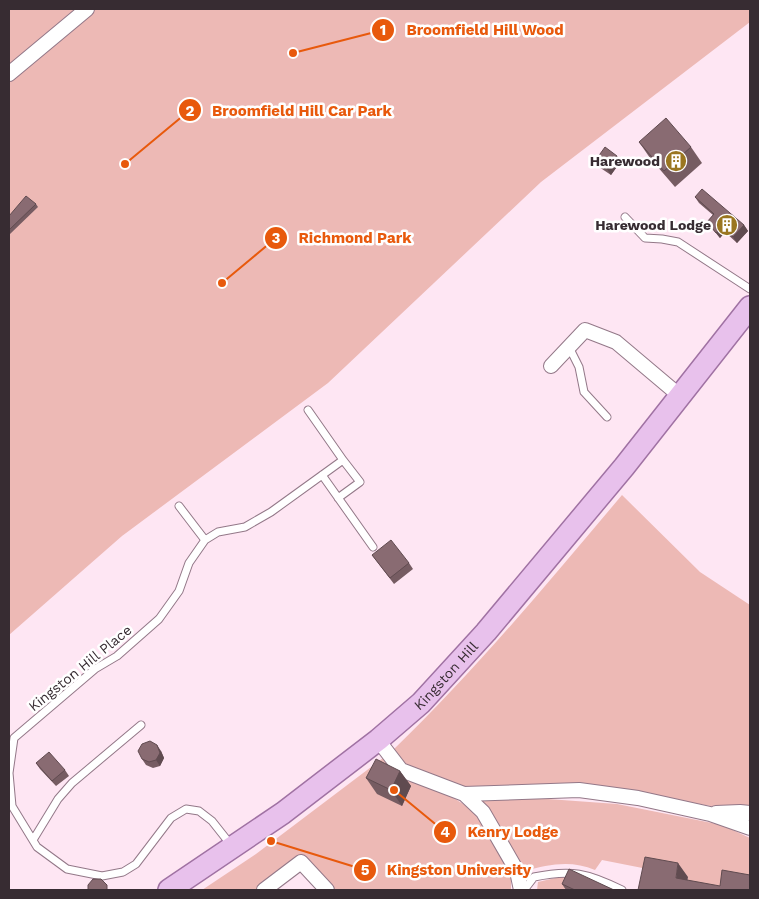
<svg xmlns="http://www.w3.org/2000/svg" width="759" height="899" font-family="'Work Sans',sans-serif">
<rect width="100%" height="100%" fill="#fee6f3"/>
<path fill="#edb9b5" d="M9,9H750V22L541,182L328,383L122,536L9,635Z
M622,495L700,572L750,605V808L739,805L711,806L639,794L468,788L405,766L391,752C474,672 548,583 622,495Z
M383,758L398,774L410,781L452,797L468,807L482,821L511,872V890H335L306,858L258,890H202L256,854Z
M479,799H548L617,804L722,825L750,838V888L731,890H686L688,877L602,860L595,870C572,860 549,864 525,871Z
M564,876H569L570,890H537L538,882Z"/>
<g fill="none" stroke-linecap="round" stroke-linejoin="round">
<g stroke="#937888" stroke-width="9">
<path id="lane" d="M625,217L645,238L662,239L678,242L750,289
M569,347L579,367L584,392L607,417
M308,410L343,460
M322,475L373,547
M179,506L205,540
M33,840L58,799L72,783L141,725
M231,845L212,821L199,811L186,809L171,818L136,864L123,872L102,876L67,869L37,847L12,806L9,773L14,738L95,669L117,656L159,619L179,591L189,563L205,540L218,532L245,527L271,512L343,460L360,482L338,498
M524,890L534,877C571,869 588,873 622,890"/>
</g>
<g stroke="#937888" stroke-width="16">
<path id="street" d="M9,74L87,9
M551,366L585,330L616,342L680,396
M378,740L401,770L464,794L483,812L517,871L521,890
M464,794L579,790L638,798L710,814L750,828
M716,813L740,812L750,813
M264,890L301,862L327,890"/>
</g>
<g stroke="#a072a3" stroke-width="24">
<g id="primary">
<path id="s1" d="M169,890L283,813L378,740L421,703L486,632L624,467L750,307"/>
</g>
</g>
<use href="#lane" stroke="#fff" stroke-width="7"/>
<use href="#street" stroke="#fff" stroke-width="14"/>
<use href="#primary" stroke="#e8c1ec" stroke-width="21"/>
</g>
<path fill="#765c62" d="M639,142L691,147L702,163L675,187L650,158Z
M595,161H621L611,175L599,167Z
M695,197L744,225L748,231L737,243L725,232L720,238L707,222L713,215L699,203Z
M36,204L38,207L10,234L9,232V216Z
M372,555L409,563L413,569L394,584Z
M161,751L164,758L160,766L153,768L146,765L142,759Z
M36,763L65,770L69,776L56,786L40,769Z
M400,771L411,786L402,806L377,794L366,778Z
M562,884L614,890H566Z"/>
<path fill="#604b50" d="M617,156L621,161L611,175L607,169Z
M744,225L748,231L737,243L733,237Z
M721,227L725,232L720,238L716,233Z
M157,745L161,751L164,758L160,766L156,760Z
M400,771L411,786L402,806L391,790Z
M678,863L688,877L686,890L676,878Z"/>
<path fill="#896b72" stroke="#604b50" d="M666,118L691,147L664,171L639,142Z
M605,147L617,156L607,169L595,161Z
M702,189L744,225L733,237L721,227L716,233L707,222L714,214L695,197Z
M26,196L36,204L9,230V216Z
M391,540L409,563L390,578L372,555Z
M150,741L157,745L160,753L156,760L149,762L142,759L138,751L142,744Z
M49,752L65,770L52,781L36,763Z
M376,759L400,771L391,790L366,778Z
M645,857L678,863L676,878L720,886L722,870L750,875V890H638Z
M569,869L614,890H575L562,884Z
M93,879H101L107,885V890H88V885Z"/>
<defs>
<g id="building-disc" transform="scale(1.125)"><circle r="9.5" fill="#9a7621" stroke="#fff"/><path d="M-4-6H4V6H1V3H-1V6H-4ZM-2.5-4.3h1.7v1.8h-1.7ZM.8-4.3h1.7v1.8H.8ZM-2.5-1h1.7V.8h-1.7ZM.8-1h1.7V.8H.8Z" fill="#fff"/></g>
</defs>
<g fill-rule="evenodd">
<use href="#building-disc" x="676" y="161"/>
<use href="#building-disc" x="727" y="225"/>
</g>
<g text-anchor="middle" stroke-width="5" stroke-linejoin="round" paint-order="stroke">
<g font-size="14" font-weight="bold" fill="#372c32" stroke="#fff" text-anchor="end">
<text x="660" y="166">Harewood</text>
<text x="711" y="230">Harewood Lodge</text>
</g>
<g font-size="14" fill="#372c32" stroke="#fff">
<text transform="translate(80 668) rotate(-39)" y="5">Kingston Hill Place</text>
<text dy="5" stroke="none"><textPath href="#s1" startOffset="351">Kingston Hill</textPath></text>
</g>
</g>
<path fill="none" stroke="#e8590c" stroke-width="2" d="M293 53L383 30M125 164L190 110M222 283L276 238M394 790L445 832M271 841L365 870"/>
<g fill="#e8590c" stroke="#fff" stroke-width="2">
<circle cx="293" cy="53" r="5"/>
<circle cx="125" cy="164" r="5"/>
<circle cx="222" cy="283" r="5"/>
<circle cx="394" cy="790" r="5"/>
<circle cx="271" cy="841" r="5"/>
<circle cx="383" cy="30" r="12"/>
<circle cx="190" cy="110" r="12"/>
<circle cx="276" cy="238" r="12"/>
<circle cx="445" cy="832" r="12"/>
<circle cx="365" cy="870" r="12"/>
</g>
<g font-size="15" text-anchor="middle" font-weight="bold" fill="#fff">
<text x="383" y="35">1</text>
<text x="190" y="116">2</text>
<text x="276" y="243">3</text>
<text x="445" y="837">4</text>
<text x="365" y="875">5</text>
</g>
<g font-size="15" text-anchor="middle" font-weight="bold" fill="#e8590c" stroke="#fff" stroke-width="5" stroke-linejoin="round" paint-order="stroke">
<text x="485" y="35">Broomfield Hill Wood</text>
<text x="302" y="116">Broomfield Hill Car Park</text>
<text x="355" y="243">Richmond Park</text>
<text x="513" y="837">Kenry Lodge</text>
<text x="459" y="875">Kingston University</text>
</g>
<rect width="759" height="899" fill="none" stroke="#372c32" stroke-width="20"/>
</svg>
